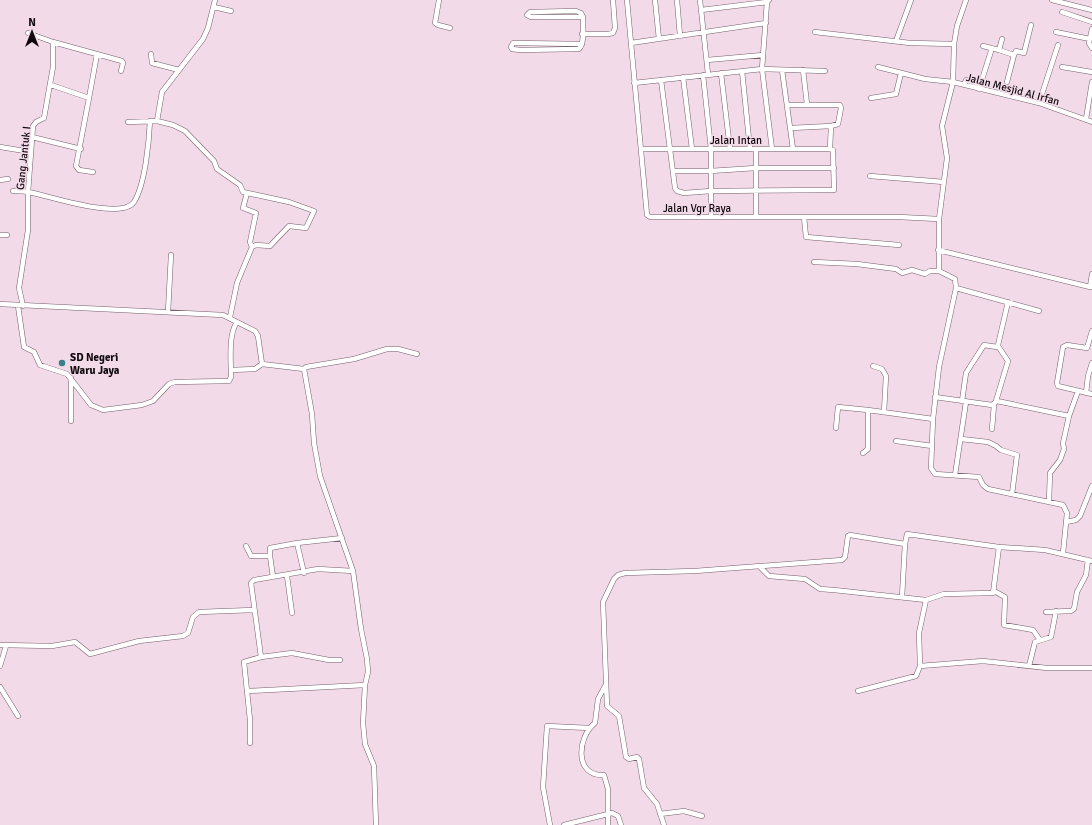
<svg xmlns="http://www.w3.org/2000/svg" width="1092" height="825" font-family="Signika,sans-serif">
<rect width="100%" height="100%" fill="#f2dae8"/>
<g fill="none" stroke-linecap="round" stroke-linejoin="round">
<g stroke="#745f6b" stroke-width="5.5">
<path id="street" d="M439,0L435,23L438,25L450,28
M627,0L647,215L650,217H899L939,219
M655,0L659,39
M677,0L680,36
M700,0L708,74
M769,0L767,2L762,69L772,149
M966,0L957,26L954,44L953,82L942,126L947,158L939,219V271L955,279L956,288L939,367L933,419L931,468L935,474L979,477L983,485L988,489L1063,505L1067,513L1063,553
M1052,0L1092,10
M214,7L231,11
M701,10L767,2
M1062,12L1092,22
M1092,29L1089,43L1092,48
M815,32L910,43L954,44
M1056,32L1090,39
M582,34H608L613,33L615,28L613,0
M896,41L911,0
M53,42L122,61L123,63L121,71
M631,43L766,23
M582,44L515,43H513L511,47L512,49L520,50L579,49C585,43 583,26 583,17H531L527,15L530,12L576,11L581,13L583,17
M983,46L999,50L1002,39
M999,50L1014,55L1007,82
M151,54L152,63L179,70
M1014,55L1016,51L1024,53L1031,25
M707,60L763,55
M878,67L925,79L953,82L1039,103L1092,122
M1062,67L1092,72
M782,70L793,149
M803,70L807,104
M742,71L750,149
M721,73L730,149
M703,75L711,149V217
M683,77L692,149
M661,80L675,188L677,191L684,193L711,191L834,190L833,150L830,149
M634,83L762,69L825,71
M51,85L89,98L97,54
M964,85L966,80L981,84
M979,89L992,48
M89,98L76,166L79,170L93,172
M871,98L896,94L901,73
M1039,103L1058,45
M787,105H840L841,108L838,124L831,126
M1086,119L1092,82
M157,121L162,92L203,39L208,28L215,0
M128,122L157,121L173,125L185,131L214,161L217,169L240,185L243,192L289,202L314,211L306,228L289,226L270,246L256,245L252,247
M791,128L831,126L830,149
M32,137L81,149
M0,147L31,152
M642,149H830
M756,149V217
M674,171H710L756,168H834
M870,176L944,182
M0,180L8,179
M13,191C18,191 23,191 28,192C47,195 121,221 134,202C145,185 149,142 150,121
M804,217L806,237L899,245
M0,235H7
M938,250L1090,287
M814,262L857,264L896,269L902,273L912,270L925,274L930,271H939
M1092,274L1090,287H1092
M956,288L1039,311
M0,304L223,315L255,331L258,336L262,364L304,369L312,414L314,443L320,476L353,571L361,629L367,659L368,672L365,685L363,723L365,744L374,766L376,825
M18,306L24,347L34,352L40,365L67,374L91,405L103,410L142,405L153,401L169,384L175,382L229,381L231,377C231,361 228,335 237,322
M23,306L19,288L28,230V192L33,126L36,122L44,118L53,67V42L28,33
M168,312L171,255
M230,317L237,283L252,247L250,242L256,213L243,208L247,193
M1092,331L1087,348L1067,345L1063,347L1057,383L1058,386L1062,387L1092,394
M873,366L882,369L886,376L884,412
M304,369L306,367L354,359L387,349H398L417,354
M231,370L255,369L262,364
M1086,393L1088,376L1092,363
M935,397L992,405L997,401L1069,416
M962,401L966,373L984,345L997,347L998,345L1008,302
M996,401L1008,361L998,346
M71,421V378
M836,428L838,407L868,410
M992,429L994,405
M961,439L988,442L996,446L1001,450L1017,455L1012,494
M896,441L932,446
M863,453L868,449V410L933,419
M955,475L966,402
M1049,502L1050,473L1060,460L1064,449L1063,443L1069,416L1078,391
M1066,522L1076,520L1080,516L1092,486
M246,546L251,556H270L273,577
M270,556V548L297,543
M760,567L769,576L805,579L820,589L834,590L926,600L944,594L993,593L999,547
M304,573L297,543L342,538
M287,576L292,613
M994,591L1005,597L1004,625L1033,630L1040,640
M902,597L905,544
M1046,612L1071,611L1074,609L1077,592L1086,575L1088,560
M0,645L52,646L75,642L90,654L139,641L183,636L188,633L193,617L199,612L253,610
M261,657L292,653L329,660H340
M0,666L6,646
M920,666L983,661L1047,668H1092
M1029,666L1035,642L1051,637L1056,611
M605,686L598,699L595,723C577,737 574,777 604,775L608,789V825
M0,687L18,716
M247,691L365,685
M858,691L916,676L920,666L919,633L926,600
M250,743V720L244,662L261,657L251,583L254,580L318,569L353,571
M660,814L684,811L702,816
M550,825L543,787L547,726L589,728
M564,825L612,813L618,816L621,825
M664,825L657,804L644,788L639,759L637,757L629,759L626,757L619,716L607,706L603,602L614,579L618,575L625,573L695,571L842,560L845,557L848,536L850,535L905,544L907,534L999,547L1045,550L1092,561"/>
</g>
<use href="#street" stroke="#fff" stroke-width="4.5"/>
</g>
<circle fill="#398187" stroke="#f2dae8" stroke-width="1.5" cx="62" cy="363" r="4"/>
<g text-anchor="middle" stroke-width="3" stroke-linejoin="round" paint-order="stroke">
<g font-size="11" fill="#10090d" stroke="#f2dae8">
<text transform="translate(1013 89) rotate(15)" y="4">Jalan Mesjid Al Irfan</text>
<text x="736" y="144">Jalan Intan</text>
<text transform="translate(23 158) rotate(-84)" y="4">Gang Jantuk I</text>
<text x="697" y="212">Jalan Vgr Raya</text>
</g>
<g font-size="11" font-weight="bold" fill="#10090d" stroke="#f2dae8" text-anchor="start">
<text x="70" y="361">SD Negeri<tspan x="70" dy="13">Waru Jaya</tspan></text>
</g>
</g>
<g transform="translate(32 32)" stroke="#f2dae8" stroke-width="3" paint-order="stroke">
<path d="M0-3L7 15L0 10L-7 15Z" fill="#10090d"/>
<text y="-6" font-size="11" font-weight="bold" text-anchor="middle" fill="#10090d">N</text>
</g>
</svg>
